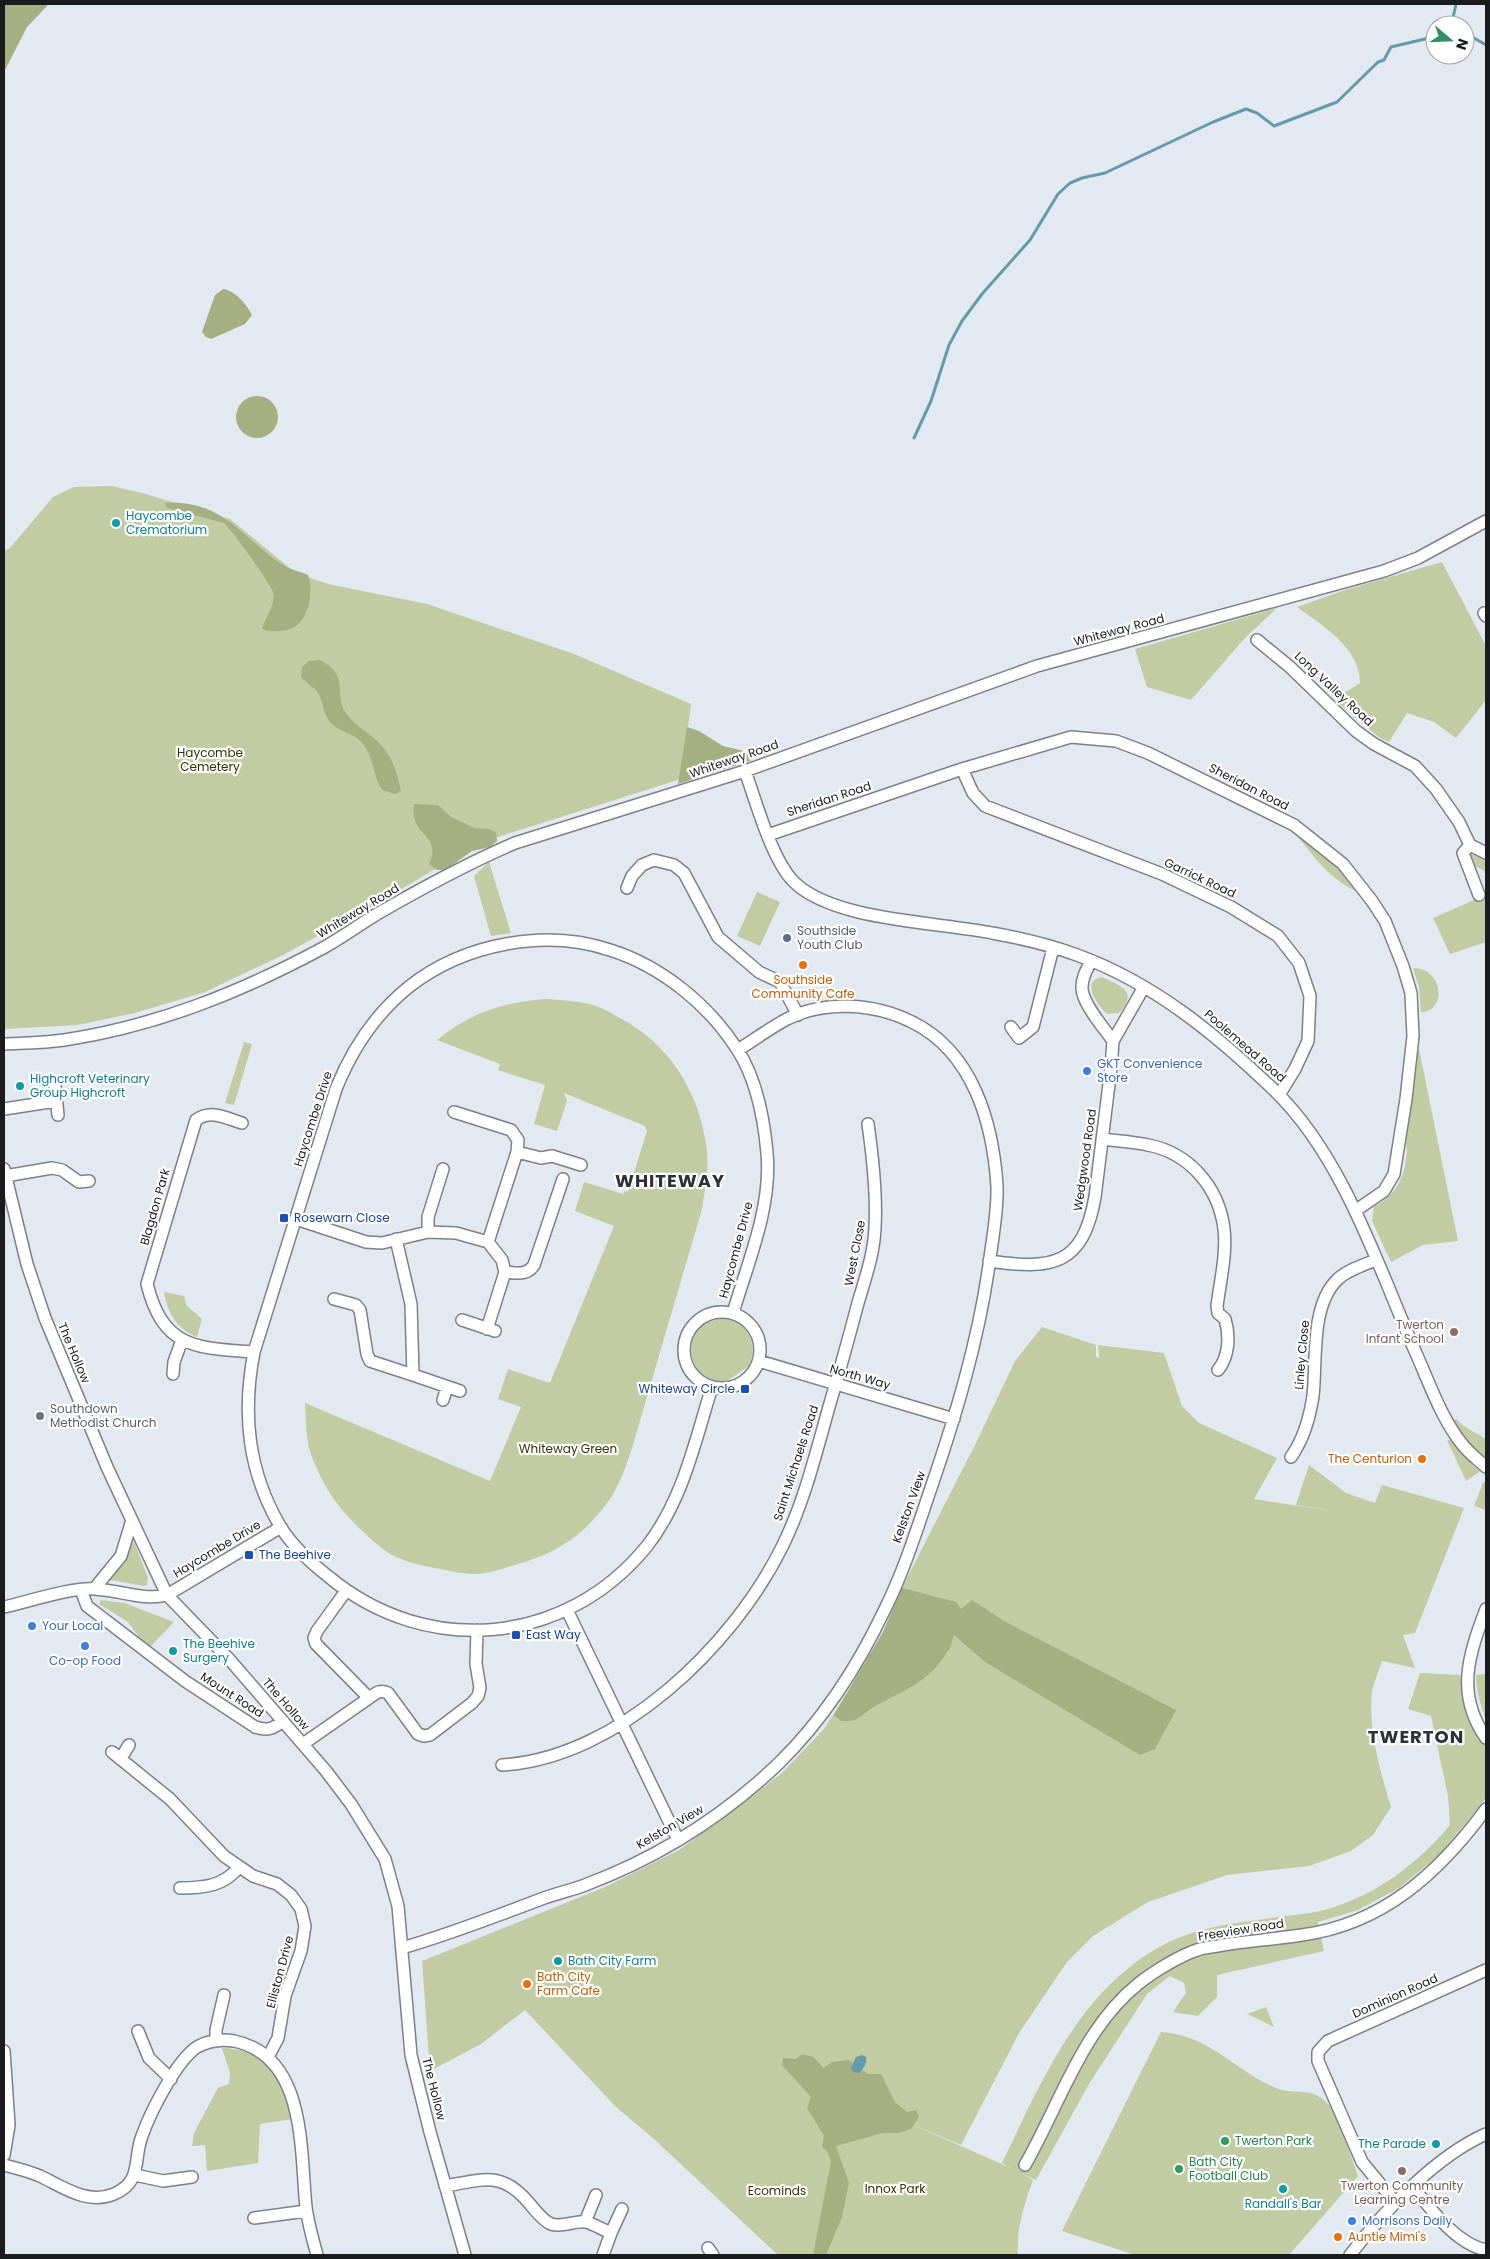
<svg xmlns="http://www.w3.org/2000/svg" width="1490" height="2259" font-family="Poppins,sans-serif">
<rect width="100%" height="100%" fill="#e2e9f1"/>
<path fill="#c2cca3" d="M111,486L142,493L230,519L296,573L328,584L427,604L574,654L691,704L681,779L479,843L373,906L283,955L205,992L135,1013L78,1025L4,1029V551L10,548L53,497L74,487Z
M1442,562L1486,646V700L1456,738L1434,722L1407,713L1389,742L1380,738L1338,703L1343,698L1341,695L1360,683C1361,649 1322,625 1297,607L1345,590Z
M1277,608L1244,639L1191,700L1147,687L1135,649Z
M1293,830L1342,869L1361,893C1331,882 1312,855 1293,830Z
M1470,854L1486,858V873C1478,863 1469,871 1470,854Z
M489,862L511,933L491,936L474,876Z
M1486,891V942L1450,954L1433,918L1483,896Z
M757,892L780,902L760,946L737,936Z
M1413,968C1444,968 1447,1012 1421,1012L1419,987Z
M1102,977C1121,986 1139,991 1119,1013L1107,1014C1097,1005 1080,981 1102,977Z
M545,999C560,1000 575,1001 590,1004C600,1007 610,1012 618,1017C668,1042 698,1090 706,1144C710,1165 705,1188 702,1209L632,1448C625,1470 616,1494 600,1512C575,1543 546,1557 508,1567C498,1570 486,1574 475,1574C461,1574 447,1570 434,1568C420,1565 406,1562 394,1556C379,1548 368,1536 356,1525C334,1503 318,1478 309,1448C306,1434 306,1418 305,1403L490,1481L521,1407L498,1399L508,1369L550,1383L614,1226L575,1211L584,1182L623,1194L625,1191L628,1192L647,1131L645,1126L564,1093L567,1101L557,1131L534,1124L545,1085L498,1070L500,1064L437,1040C472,1012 501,1003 545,999Z
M244,1042L252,1044L234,1105L225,1103Z
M1418,1049H1419L1458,1241L1423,1245L1391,1262L1372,1221L1374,1207C1394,1195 1403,1182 1406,1159C1407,1153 1408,1149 1405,1143Z
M164,1292L184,1296L186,1305L202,1319L197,1337C176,1328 168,1314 164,1292Z
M723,1318C747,1322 759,1343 749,1366L724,1383C718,1381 711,1380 705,1376C689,1366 687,1340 700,1327C706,1321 715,1320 723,1318Z
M1042,1327L1096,1345V1357L1104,1359L1099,1357L1098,1345L1164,1353L1182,1406L1199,1423L1277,1458L1254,1499L1344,1513L1296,1505L1309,1465L1346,1493L1375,1503L1382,1485L1464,1508L1415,1633L1403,1635L1415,1668L1382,1661C1379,1671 1374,1681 1372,1691C1368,1730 1380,1771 1391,1807L1373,1835L1351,1851L1309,1866L1227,1875L1148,1902L1093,1936L1067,1962L1019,2033L961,2145L897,2118L1013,2169L1002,2163C1040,2084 1077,1995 1156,1949C1196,1925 1242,1922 1287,1916C1300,1914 1315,1913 1328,1909C1378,1894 1417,1864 1450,1825L1448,1796L1431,1716L1408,1709L1420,1673L1460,1675L1465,1709L1471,1724L1486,1745V1798L1440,1854L1399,1888L1358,1910L1318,1922L1324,1951L1217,1975V1997L1198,2016L1173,2012L1186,1993L1184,1983L1170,1976L1147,1994L1089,2084L1036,2180L1023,2174L1033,2180C1024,2205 1016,2229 1018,2255H778L654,2139L615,2106L525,2010L481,2044L430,2071L422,1961L605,1887L679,1850L781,1774L824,1729L853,1683L883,1632L902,1588L975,1445L1015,1361Z
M1456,1419L1465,1427L1486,1439V1457L1469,1446L1452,1421Z
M1447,1440H1451L1473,1466L1481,1471L1466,1481Z
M1486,1480V1510L1474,1506L1483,1483Z
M132,1541L134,1542L148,1578L147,1585L144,1586L111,1580V1577L126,1557Z
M101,1600L124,1603L174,1622L150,1647L139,1637L128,1622L99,1604Z
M1486,1674V1719C1480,1704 1476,1690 1476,1675Z
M1266,2007L1274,2027L1247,2014Z
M1161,2032C1212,2036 1233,2070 1276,2088C1297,2096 1311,2085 1329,2105C1337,2114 1353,2161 1358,2176L1289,2255H1135L1062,2231Z
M222,2048C268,2049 284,2079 293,2119L260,2124L258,2163L207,2171L205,2145L192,2146L194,2133L218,2088L229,2084L230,2073Z"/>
<path fill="#a5b082" d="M4,4H49L27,27L4,72Z
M223,289C235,290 247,305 252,315L245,324L211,339L206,337L202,332L215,295Z
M236 417a21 21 0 1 1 42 0a21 21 0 1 1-42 0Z
M165,503C225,500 240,537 283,565C290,570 300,571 308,575C314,591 309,623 290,629C282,632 274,631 266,631L262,628C266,617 276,604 273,592C272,586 229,526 224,523L167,508Z
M320,660C351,675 333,696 346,713C354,725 365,730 375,739C391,753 397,771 401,791L395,794L382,790C373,776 374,757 363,744C356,734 343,733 334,726C323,717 325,707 319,695C317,689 305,682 301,677L302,667L309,661Z
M687,727L699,731L723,746L748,752L752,760L678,784Z
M414,804L438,805L451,817L475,828L489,829L496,833L497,841L490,847L472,851L445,870H437L429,864C443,833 409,838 414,804Z
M902,1588L956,1602L961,1609L972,1600L1004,1621L1176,1710L1155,1749L1140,1755L985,1662L954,1635L949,1651L948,1650C930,1683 903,1690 872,1708C859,1717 859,1722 841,1721L834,1715L883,1632Z
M802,2054L814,2057L823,2068L832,2062L849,2060L868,2074H881L895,2102L907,2112L916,2110L919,2117L911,2129L899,2133H883L836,2146L849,2183L842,2217L826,2255H813L831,2161L827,2151L822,2147L824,2136L807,2108L811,2097L782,2065L783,2058L796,2059Z"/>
<path fill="#639bab" d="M862,2055L866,2057C867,2064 864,2068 859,2073L853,2072L851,2068L856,2057Z"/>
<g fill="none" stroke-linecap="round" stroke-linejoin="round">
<path stroke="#639bab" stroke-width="3" d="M1453,18L1456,4
M1453,18L1460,25
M1443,25L1453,18
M1465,30L1474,38L1486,45
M914,438L931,401L949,345L962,321L982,294L1030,240L1058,194L1070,183L1082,178L1105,173L1213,122L1246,109L1257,113L1274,126L1337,102L1378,62L1384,60L1391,47L1425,39L1435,30"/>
<g stroke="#7c8189" stroke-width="14">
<path id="minor" d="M1484,613L1486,616
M1257,640L1290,667L1356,731L1374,744L1415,766L1436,789L1459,822L1470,845L1486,853
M962,769L973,793L985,806L1162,874L1231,907L1278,936L1299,963L1310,996L1308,1041L1295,1069L1279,1095
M745,771C756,801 771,858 793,881C832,921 938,922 992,933C1020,938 1050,945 1077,955C1154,983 1217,1035 1275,1091C1343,1157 1378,1266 1415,1351C1429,1382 1441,1418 1462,1444C1469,1453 1478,1460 1486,1467
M768,835L962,769L1071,737L1116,741L1148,753L1294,825L1343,864L1372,901L1385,921L1403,966L1411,993L1413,1036L1406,1099L1394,1174L1384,1191L1355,1211
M1470,845L1463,853L1479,895
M627,888L632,876L642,865L654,860L674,865L684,873L718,937L759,972L780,982L798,1015
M1091,961C1087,969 1082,977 1082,987C1081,1002 1104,1028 1113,1041
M1011,1027L1019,1038L1033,1027L1053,948
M4,1044C24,1043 44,1043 64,1040C157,1026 241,992 323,948C341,938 359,925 377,914C422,888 468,863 515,843L745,771L1037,666L1384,571L1418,558L1486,521
M55,1086L58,1115
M4,1109L56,1101
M454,1112L511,1130L518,1140L517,1152L488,1242
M242,1123C226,1118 211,1109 196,1120L147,1284C163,1349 197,1348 254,1352
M1102,1139C1117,1141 1133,1142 1148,1145C1190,1153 1219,1188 1224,1229C1227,1254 1220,1282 1217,1306L1218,1313L1225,1319C1230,1336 1229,1357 1218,1370
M517,1152L541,1158L552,1156L581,1165
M4,1169L27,1264L45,1318L107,1467L167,1595L229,1659L326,1771L351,1804L385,1859L398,1906L411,2055L430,2132L465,2255
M5,1176L52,1168L62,1170L79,1182L89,1181
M296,1219L366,1242L382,1243L428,1232L456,1233L488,1242L502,1260L505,1272L487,1329
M428,1232V1217L443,1169
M396,1239L411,1304L413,1375L460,1391
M989,1261C1052,1270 1083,1266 1095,1197L1111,1068L1113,1041L1144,987
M505,1272C517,1273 527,1276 534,1265L563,1179
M334,1299L356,1305L360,1310L367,1354L370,1361L413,1375
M684 1350a38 38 0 1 1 76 0a38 38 0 1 1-76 0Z
M462,1320L495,1331
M759,1361L954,1419
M173,1374L174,1362L182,1340
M712,1387C695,1441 683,1500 647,1546C566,1646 427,1658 329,1577C311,1563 292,1546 280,1526C248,1471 242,1414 254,1352L336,1089C352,1049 376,1013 410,986C464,944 545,928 610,950C661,966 708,1004 737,1049C756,1078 764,1119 767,1153C772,1207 748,1262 733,1313
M443,1400L447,1387
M1291,1457C1303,1440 1310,1416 1313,1396C1317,1361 1310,1305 1338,1279C1347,1270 1364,1265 1376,1260
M94,1589L121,1556L132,1520
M81,1590L87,1606L185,1681L255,1727C267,1731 273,1729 283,1721
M346,1591L317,1631L314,1638L316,1644L369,1698C376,1693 380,1689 388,1693L418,1734L424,1736L430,1735L472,1703L478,1696L480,1688L476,1664L477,1630
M4,1607C27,1602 72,1587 94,1589C120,1590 142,1601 167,1595L281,1527
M1486,1609C1469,1654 1455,1694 1486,1738
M567,1610L678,1840
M303,1744L369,1698
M112,1752L170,1799L224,1856L253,1876L277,1884L291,1895L301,1909L305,1926L301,1951L285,1996L278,2038L268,2057
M121,1758L129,1745
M502,1765C618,1758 733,1646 782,1547C806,1499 818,1444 833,1393C842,1363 850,1333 858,1303C865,1279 874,1254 875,1228C877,1193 873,1159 868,1124
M180,1888C204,1888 224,1886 239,1867
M402,1948C450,1934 497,1916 544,1898C558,1893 572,1890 585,1885C657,1858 724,1816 779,1763C824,1719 858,1666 885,1609C904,1571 917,1529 931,1488C956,1415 978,1342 989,1265C992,1240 998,1212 997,1186C993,1123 973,1052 912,1022C874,1003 825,1000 787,1019C770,1028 754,1040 738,1050
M138,2031L149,2058L171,2079
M216,2040V2030L224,1995
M4,2051L9,2125L4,2155
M4,2165C16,2168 28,2171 40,2176C63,2187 87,2205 114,2194C143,2182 133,2158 142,2136C150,2113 176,2061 197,2047C208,2041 222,2039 234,2041C307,2056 300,2151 306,2207C308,2223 313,2240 317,2255
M1025,2165C1060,2104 1082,2029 1138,1984C1153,1972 1179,1956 1197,1950C1205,1947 1215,1947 1223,1945C1249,1941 1275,1939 1302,1935C1383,1924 1439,1873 1486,1809
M135,2175L163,2181L192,2177
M445,2186C483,2180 501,2170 529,2203C535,2210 542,2220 551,2224C563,2228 575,2220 586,2222C594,2224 603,2230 611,2233L603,2255
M1412,2186C1431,2209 1456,2244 1486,2250
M1395,2202L1362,2162L1318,2061V2052L1328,2041L1486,1970
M254,2218L306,2211
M585,2222L596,2195
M611,2233L622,2209
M708,2248L713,2255
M1350,2255C1383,2212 1436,2156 1486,2134"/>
</g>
<use href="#minor" stroke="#fff" stroke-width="11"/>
</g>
<g fill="#0f9aa8" stroke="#fff" stroke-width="2">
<circle cx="116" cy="523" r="5"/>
<circle cx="20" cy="1086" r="5"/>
<circle cx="173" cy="1651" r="5"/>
<circle cx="558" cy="1961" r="5"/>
<circle cx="1436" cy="2144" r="5"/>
<circle cx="1283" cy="2189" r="5"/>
</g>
<circle fill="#5c6f8a" stroke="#fff" stroke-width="2" cx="787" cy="938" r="5"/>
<g fill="#e8710a" stroke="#fff" stroke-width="2">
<circle cx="803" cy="965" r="5"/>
<circle cx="1422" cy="1459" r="5"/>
<circle cx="527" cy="1984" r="5"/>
<circle cx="1338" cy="2237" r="5"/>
</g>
<g fill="#3f7fe0" stroke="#fff" stroke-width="2">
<circle cx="1087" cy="1071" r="5"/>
<circle cx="32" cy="1626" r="5"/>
<circle cx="85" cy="1646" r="5"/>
<circle cx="1352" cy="2221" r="5"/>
</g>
<g fill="#1a4fb4" stroke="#fff" stroke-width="2">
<rect x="279" y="1213" width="10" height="10" rx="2.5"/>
<rect x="740" y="1384" width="10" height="10" rx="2.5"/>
<rect x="244" y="1550" width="10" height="10" rx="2.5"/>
<rect x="511" y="1630" width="10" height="10" rx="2.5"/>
</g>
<g fill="#8d6e63" stroke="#fff" stroke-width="2">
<circle cx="1454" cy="1332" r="5"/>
<circle cx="1402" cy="2171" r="5"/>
</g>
<circle fill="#6b7280" stroke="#fff" stroke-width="2" cx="40" cy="1416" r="5"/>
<g fill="#2e9e5b" stroke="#fff" stroke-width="2">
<circle cx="1225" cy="2141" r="5"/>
<circle cx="1179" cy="2169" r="5"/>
</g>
<g text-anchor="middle" stroke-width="4.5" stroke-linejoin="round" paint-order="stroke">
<g font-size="12" fill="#0d838f" stroke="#fff" text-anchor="start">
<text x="126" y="520">Haycombe<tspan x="126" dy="14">Crematorium</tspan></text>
<text x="30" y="1083">Highcroft Veterinary<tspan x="30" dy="14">Group Highcroft</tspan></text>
<text x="183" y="1648">The Beehive<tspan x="183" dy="14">Surgery</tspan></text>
<text x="568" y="1965">Bath City Farm</text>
<text x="1426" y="2148" text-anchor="end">The Parade</text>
<text x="1283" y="2208" text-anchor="middle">Randall's Bar</text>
</g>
<g font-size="12" fill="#191b1e" stroke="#fff">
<text transform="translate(1119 630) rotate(-15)" y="4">Whiteway Road</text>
<text transform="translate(1334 689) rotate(43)" y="4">Long Valley Road</text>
<text transform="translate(734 759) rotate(-19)" y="4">Whiteway Road</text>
<text transform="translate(1249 787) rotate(27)" y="4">Sheridan Road</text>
<text transform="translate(829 799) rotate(-18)" y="4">Sheridan Road</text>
<text transform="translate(1200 878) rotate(25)" y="4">Garrick Road</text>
<text transform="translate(358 911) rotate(-31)" y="4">Whiteway Road</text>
<text transform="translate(1245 1046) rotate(41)" y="4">Poolemead Road</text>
<text transform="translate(313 1119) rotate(-72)" y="4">Haycombe Drive</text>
<text transform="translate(1085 1160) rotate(-82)" y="4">Wedgwood Road</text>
<text transform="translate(155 1207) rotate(-74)" y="4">Blagdon Park</text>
<text transform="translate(736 1250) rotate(-75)" y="4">Haycombe Drive</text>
<text transform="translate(855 1253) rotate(-79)" y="4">West Close</text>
<text transform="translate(74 1353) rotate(67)" y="4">The Hollow</text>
<text transform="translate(1302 1355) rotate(-85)" y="4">Linley Close</text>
<text transform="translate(860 1377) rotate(16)" y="4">North Way</text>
<text transform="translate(796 1463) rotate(-72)" y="4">Saint Michaels Road</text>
<text transform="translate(909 1507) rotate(-70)" y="4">Kelston View</text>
<text transform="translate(217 1549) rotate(-31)" y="4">Haycombe Drive</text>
<text transform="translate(232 1695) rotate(33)" y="4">Mount Road</text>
<text transform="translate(286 1704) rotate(49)" y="4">The Hollow</text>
<text transform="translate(670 1827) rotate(-30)" y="4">Kelston View</text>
<text transform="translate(1241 1930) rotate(-9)" y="4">Freeview Road</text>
<text transform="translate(280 1972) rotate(-75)" y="4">Elliston Drive</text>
<text transform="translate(1395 1996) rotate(-24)" y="4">Dominion Road</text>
<text transform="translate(434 2089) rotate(76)" y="4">The Hollow</text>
</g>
<g font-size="12" fill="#2f3700" stroke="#fff">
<text x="210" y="757">Haycombe<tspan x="210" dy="14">Cemetery</tspan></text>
<text x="568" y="1453">Whiteway Green</text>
<text x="895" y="2193">Innox Park</text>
<text x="777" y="2195">Ecominds</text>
</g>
<g font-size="12" fill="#4e5e75" stroke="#fff" text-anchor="start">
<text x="797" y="935">Southside<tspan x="797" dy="14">Youth Club</tspan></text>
</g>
<g font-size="12" fill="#c56008" stroke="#fff" text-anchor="start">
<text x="803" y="984" text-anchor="middle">Southside<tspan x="803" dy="14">Community Cafe</tspan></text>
<text x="1412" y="1463" text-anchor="end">The Centurion</text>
<text x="537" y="1981">Bath City<tspan x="537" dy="14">Farm Cafe</tspan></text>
<text x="1348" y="2241">Auntie Mimi's</text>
</g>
<g font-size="12" fill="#366cbe" stroke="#fff" text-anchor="start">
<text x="1097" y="1068">GKT Convenience<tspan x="1097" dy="14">Store</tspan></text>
<text x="42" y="1630">Your Local</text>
<text x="85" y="1665" text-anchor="middle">Co-op Food</text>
<text x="1362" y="2225">Morrisons Daily</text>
</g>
<g font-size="12" fill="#164399" stroke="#fff" text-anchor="start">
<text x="294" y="1222">Rosewarn Close</text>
<text x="735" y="1393" text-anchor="end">Whiteway Circle</text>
<text x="259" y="1559">The Beehive</text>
<text x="526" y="1639">East Way</text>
</g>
<g font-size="12" fill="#785e54" stroke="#fff" text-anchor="end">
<text x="1444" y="1329">Twerton<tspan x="1444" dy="14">Infant School</tspan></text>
<text x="1402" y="2190" text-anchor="middle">Twerton Community<tspan x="1402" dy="14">Learning Centre</tspan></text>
</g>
<g font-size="12" fill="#5b616d" stroke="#fff" text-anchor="start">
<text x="50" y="1413">Southdown<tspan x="50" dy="14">Methodist Church</tspan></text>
</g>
<g font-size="12" fill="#27864d" stroke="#fff" text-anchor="start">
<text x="1235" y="2145">Twerton Park</text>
<text x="1189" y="2166">Bath City<tspan x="1189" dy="14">Football Club</tspan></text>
</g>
<g font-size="18" font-weight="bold" letter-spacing="1" fill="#2d3138" stroke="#fff">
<text x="670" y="1187">WHITEWAY</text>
<text x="1416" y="1743">TWERTON</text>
</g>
</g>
<rect width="1490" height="2259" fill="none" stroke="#191b1e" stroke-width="10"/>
<g transform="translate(1450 40) rotate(109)"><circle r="24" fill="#ffffff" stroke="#a3a4a5"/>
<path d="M0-4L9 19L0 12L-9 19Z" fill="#328d64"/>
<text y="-8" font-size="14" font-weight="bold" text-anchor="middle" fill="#191b1e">N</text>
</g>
</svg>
